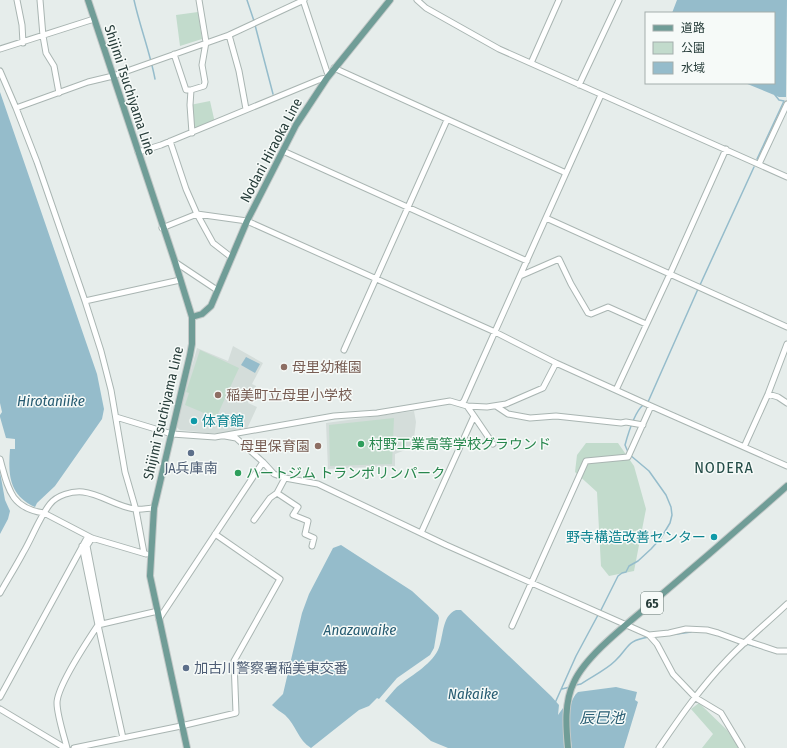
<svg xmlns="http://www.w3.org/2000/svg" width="787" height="748" font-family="'Fira Sans Condensed','Noto Sans JP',sans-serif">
<rect width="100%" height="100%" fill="#e6edeb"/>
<path fill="#d4ddda" d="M233,346L263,363L252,384L256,386L248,403L257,407L246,431L230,433H208L180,430L175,426L197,348L228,361Z
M414,411L416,422L413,447L395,454V466L328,469L326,423Z"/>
<path fill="#c2dbcc" d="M198,12L202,39L180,46L176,15Z
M210,101L215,123L192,133L190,105Z
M200,350L239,368L216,418L185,405L189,393L186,392Z
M394,418L392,464L330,466L329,425Z
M586,443H618L634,466L646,509L634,571L609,576L601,566L597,492L575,472L577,455Z
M699,703L727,730L739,748H702L713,734L691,709Z"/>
<path fill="#95bccb" d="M677,0H787L786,97H779L745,83H774V13H672Z
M0,92L97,374L104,409L102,419L55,486L37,503L35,507C9,495 8,475 10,449H15V439L6,438L0,417V415L2,412L0,403Z
M246,357L260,364L255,373L241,365Z
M0,472L5,500L10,511L8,519L0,534Z
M341,545L412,591L438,615L439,618L434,648L430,655L397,678L379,699L377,698L369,706L359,710L311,748C298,740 296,725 285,715C281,712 276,709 272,705L283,694L302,613L309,594L333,548Z
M456,610H461L464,613L551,696L559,705L558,715L563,708L564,748H448L431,741L385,701C389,696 393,691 397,687C410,676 430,666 438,650C444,638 441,616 456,610Z
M616,687L637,692L635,700L638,702L624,748H572C570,733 565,703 578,692Z"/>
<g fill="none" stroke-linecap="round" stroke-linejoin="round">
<path stroke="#95bccb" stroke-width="1.5" d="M134,0C140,27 150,52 155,79
M247,0L254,21
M255,25L273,94
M757,159L784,101L779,100L775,95
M700,285L754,167
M648,402L698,289
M628,452L625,445C628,434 635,412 643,405
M600,612L618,576L622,573L626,572L629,566L638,561L651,549L661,538L670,523L672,515L671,507L666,495L649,471L630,455
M677,634L691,632
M747,644L774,652
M576,685L581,684C591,677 606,670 615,661C630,647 625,641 649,637
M562,689L570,687
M555,703L576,656L598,615"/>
<g stroke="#a9b5b2" stroke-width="7">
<path id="minor" d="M17,0L22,25L23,43
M40,0L43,36L46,53L54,66L59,93
M303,0L327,72L329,75
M417,0L426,8L499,49L787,177
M229,35L239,71L246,109
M0,49L94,19
M174,54L186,90H191
M531,63L559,0
M334,68L566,173
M0,71L16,108L37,162L85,301L101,351L111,390L125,472L136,510L144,553
M579,85L619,0
M16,108L88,82L113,76L229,35L304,0
M192,133L190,105L191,90L204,86L205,82L202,65L206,42L199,0
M170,141L186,189L197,214L213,243L231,257
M283,151L527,261
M138,152L161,145L321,79L327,78
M759,164L787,104
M546,218L787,327
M162,228L197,214L247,221L495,332L556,363L651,406L787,466
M175,262L217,290
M520,276L559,259L571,284L588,313L591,314L608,307L646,324
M85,301L180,280
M344,350L447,120
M616,390L670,274L726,149
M768,394L778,397L787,403
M461,404L464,401L480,365L601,95
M496,406L508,414L530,418L556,416L621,423L626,422L643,425
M474,416L493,444
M116,417L172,434L215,437L334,416L377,413L450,401L467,406L487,407L506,404L543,388L556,363
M225,436L236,438L263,462L274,474L285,478L318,484L446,545L649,635L657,644L673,674L696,698L721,713L742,748
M744,447L768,394L787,344
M0,459C8,488 10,508 44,513L92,538L146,554
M277,493L298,507L293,515L308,521L305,534L314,538L312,546
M254,520L270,498L277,493L285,478
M421,533L474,416L467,406
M92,538L87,546L102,624
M82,546L98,625L123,738
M0,593C8,579 16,566 23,553C32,538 39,518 50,504C57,495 72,491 83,492C101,494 117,507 135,509C141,510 148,508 154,508
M159,619L263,462
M512,626L586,461L628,457L651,406
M649,635L669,633L686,629L707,630L718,633L745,643
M747,641L777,651H787
M0,697L88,536
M0,709L65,748
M67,748C64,736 57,715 57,703C57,687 88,640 98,625L158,611
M74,748L181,726L236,713L234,661L280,579L215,534
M659,748C680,717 701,687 727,660C746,640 767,623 787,604"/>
</g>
<g stroke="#c3c9c8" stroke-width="8">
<path id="major" d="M88,0L175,262L192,317V344L190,355L154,508L150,576L187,748
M192,317L202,314L211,306L247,221L296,125L327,78L390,0
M568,748C566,727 564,702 574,682C587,654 630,622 654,601C699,563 743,525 787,486"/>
</g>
<use href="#minor" stroke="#fff" stroke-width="5"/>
<use href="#major" stroke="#709d97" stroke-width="6"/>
</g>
<g fill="#8d6e63" stroke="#f6faf8" stroke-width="1.5">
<circle cx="284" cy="367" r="4"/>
<circle cx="218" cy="395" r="4"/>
<circle cx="318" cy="446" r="4"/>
</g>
<g fill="#0f9aa8" stroke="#f6faf8" stroke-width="1.5">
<circle cx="194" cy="421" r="4"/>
<circle cx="714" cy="537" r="4"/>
</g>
<g fill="#2e9e5b" stroke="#f6faf8" stroke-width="1.5">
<circle cx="361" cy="444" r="4"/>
<circle cx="238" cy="473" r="4"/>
</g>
<g fill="#5c6f8a" stroke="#f6faf8" stroke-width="1.5">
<circle cx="191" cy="453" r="4"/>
<circle cx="186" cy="668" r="4"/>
</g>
<g text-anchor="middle" stroke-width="3" stroke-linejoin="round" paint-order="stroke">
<rect fill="#f6faf8" stroke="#657673" stroke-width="1" x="641" y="592" width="22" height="22" rx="3"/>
<g font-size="13" font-weight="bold" fill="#273d3a">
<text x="652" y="608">65</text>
</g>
<g font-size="14" fill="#273d3a" stroke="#f6faf8">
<text transform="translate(130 90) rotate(72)" y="5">Shijimi Tsuchiyama Line</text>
<text transform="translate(271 150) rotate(-62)" y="5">Nodani Hiraoka Line</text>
<text transform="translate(163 413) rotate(-77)" y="5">Shijimi Tsuchiyama Line</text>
</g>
<g font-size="14" fill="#785e54" stroke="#f6faf8" text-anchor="start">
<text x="292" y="372">母里幼稚園</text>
<text x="226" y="400">稲美町立母里小学校</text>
<text x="310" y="451" text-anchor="end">母里保育園</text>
</g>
<g font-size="14" fill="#0d838f" stroke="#f6faf8" text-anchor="start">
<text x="202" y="426">体育館</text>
<text x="706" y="542" text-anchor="end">野寺構造改善センター</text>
</g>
<g font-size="14" fill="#27864d" stroke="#f6faf8" text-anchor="start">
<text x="369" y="449">村野工業高等学校グラウンド</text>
<text x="246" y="478">ハートジム トランポリンパーク</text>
</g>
<g font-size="14" fill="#4e5e75" stroke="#f6faf8">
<text x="191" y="473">JA兵庫南</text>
<text x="194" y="673" text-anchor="start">加古川警察署稲美東交番</text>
</g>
<g font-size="15" font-style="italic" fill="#275c72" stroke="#f6faf8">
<text x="51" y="406">Hirotaniike</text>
<text x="360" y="635">Anazawaike</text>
<text x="473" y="699">Nakaike</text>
<text x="602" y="723">辰巳池</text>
</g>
<g font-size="16" letter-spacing="1" fill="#254d48" stroke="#f6faf8">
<text x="724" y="473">NODERA</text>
</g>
</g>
<rect x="645" y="12" width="130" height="72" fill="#f6faf8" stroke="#a3aeac"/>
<rect x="653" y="25" width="20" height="6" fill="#709d97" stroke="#a3aeac"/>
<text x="681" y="32" font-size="12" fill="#273d3a">道路</text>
<rect x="653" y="42" width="20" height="12" fill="#c2dbcc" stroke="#a3aeac"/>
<text x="681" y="52" font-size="12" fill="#273d3a">公園</text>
<rect x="653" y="62" width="20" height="12" fill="#95bccb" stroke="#a3aeac"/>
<text x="681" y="72" font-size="12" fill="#273d3a">水域</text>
</svg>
